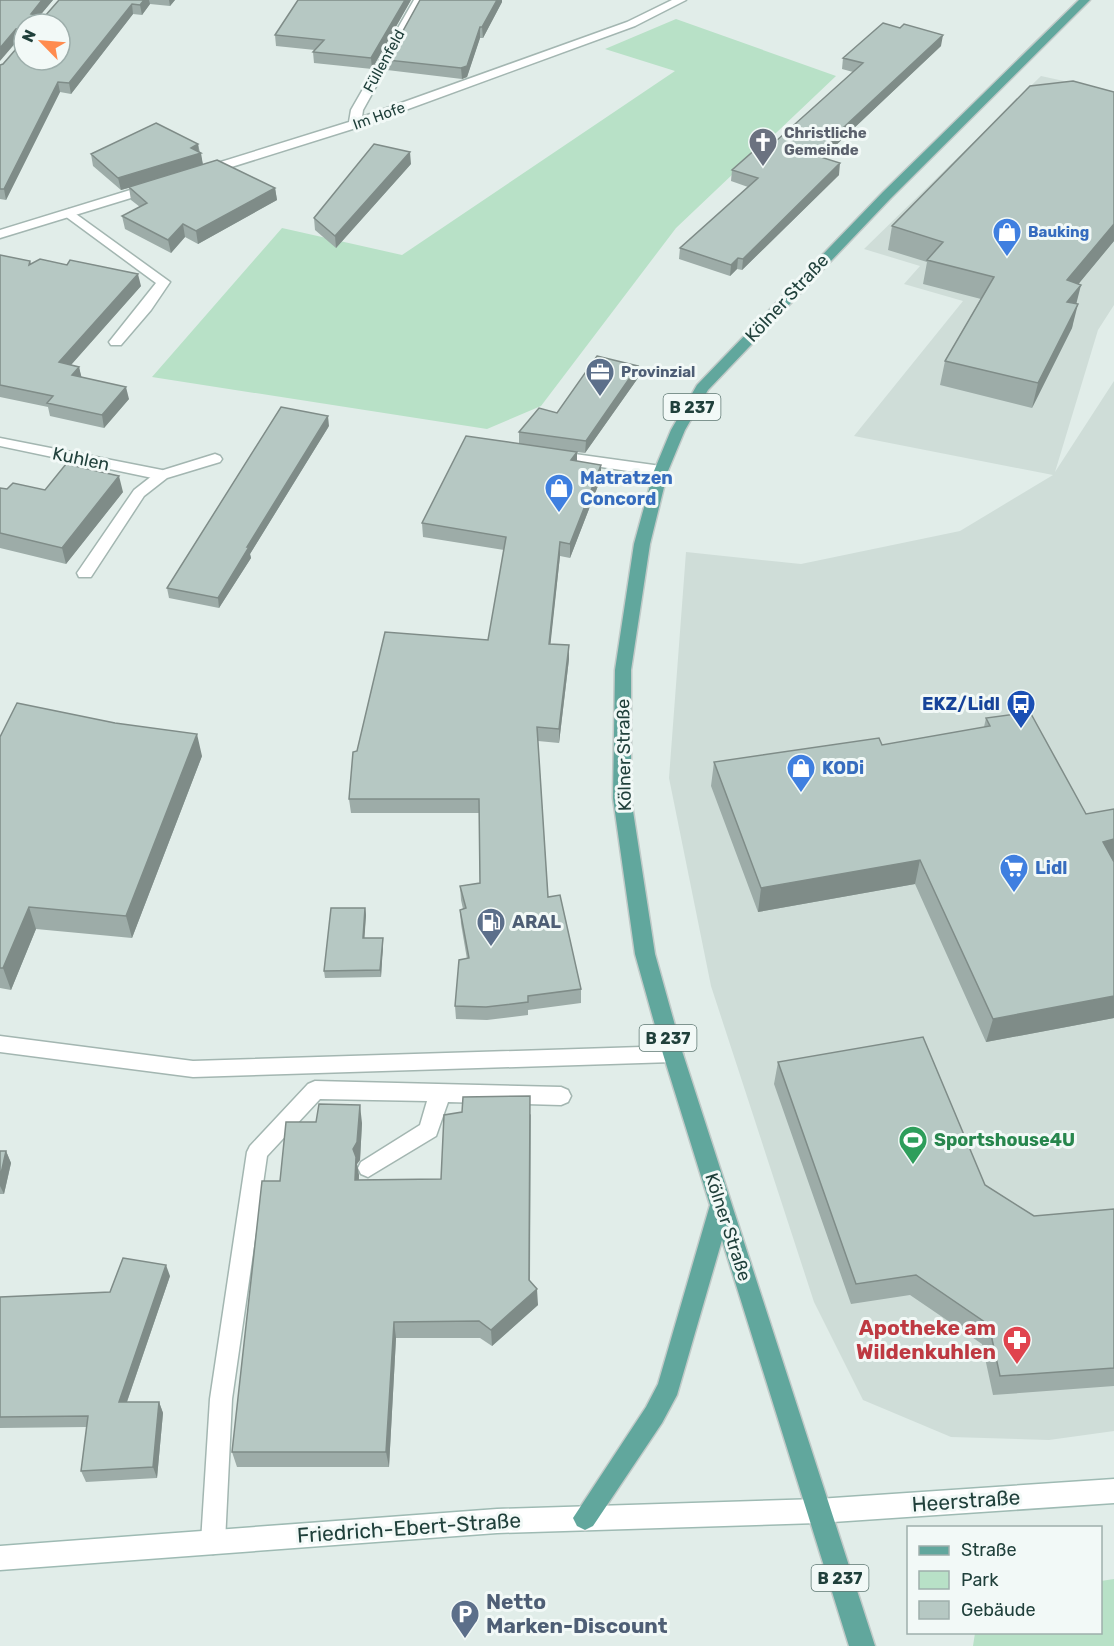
<svg xmlns="http://www.w3.org/2000/svg" width="1114" height="1646" font-family="Rubik,sans-serif">
<rect width="100%" height="100%" fill="#e1ede9"/>
<path fill="#cfddd8" d="M1041,76L1114,92V305L1098,330L1055,472L1114,381V1431L1049,1440L951,1437L863,1400L814,1302L711,986L669,778L686,552L801,564L960,531L1053,475L854,436L963,301L904,284L920,266L864,249Z"/>
<path fill="#b8e1c7" d="M676,19L836,76L676,228L541,406L487,429L152,377L282,228L402,255L675,71L605,49Z
M1114,1579V1646H973L975,1633L1100,1632L1101,1581Z"/>
<g fill="none" stroke-linecap="round" stroke-linejoin="round">
<g stroke="#a3b6b1" stroke-width="3">
<path id="service" d="M69,209L170,282L151,310L121,345H111L109,342L156,283L65,216L63,213Z
M553,451L661,466L668,471L661,476L548,459L546,456Z
M215,454L220,456L222,459L220,462L167,478L144,496L91,577H79L77,573L134,490L157,472Z
M0,1036L193,1061L673,1046L680,1048L683,1054L680,1060L673,1062L193,1077L0,1052Z
M315,1081L561,1087L568,1090L571,1096L568,1102L561,1105L448,1102L436,1136L368,1177L361,1174L358,1168L361,1162L420,1125L427,1101L320,1099L267,1156L232,1399L225,1542L222,1551L213,1554L204,1551L201,1542L210,1399L247,1152L250,1146L308,1084Z"/>
</g>
<g stroke="#a3b6b1" stroke-width="3">
<path id="minor" d="M414,0H424L363,110L362,117L627,22L672,0H686L635,26L359,127L206,175H198L196,172L198,169L349,122L351,110Z
M153,183L157,184L159,187L157,190L0,238V230Z
M0,438L162,470L169,475L162,480L0,446Z"/>
</g>
<g stroke="#9ebab3" stroke-width="3">
<path id="secondary" d="M1114,1479V1503L818,1523L497,1533L0,1570V1546L497,1509L818,1499Z"/>
</g>
<g stroke="#c1cac8" stroke-width="3">
<path id="primary" d="M1079,0H1090L891,198L708,390L685,430L668,471L650,544L631,670V798L655,954L683,1054L875,1646H849L722,1240L677,1395L662,1423L593,1526L585,1530L577,1526L573,1518L646,1407L658,1384L710,1205L663,1054L635,954L613,798L615,670L634,544L654,471L671,430L697,385L883,192Z"/>
</g>
<use href="#service" fill="#fff" fill-rule="evenodd"/>
<use href="#minor" fill="#fff" fill-rule="evenodd"/>
<use href="#secondary" fill="#fff" fill-rule="evenodd"/>
<use href="#primary" fill="#61a79d" fill-rule="evenodd"/>
</g>
<path fill="#9daca8" d="M0,0H53L40,15L45,16L59,0H175L170,6L150,4L142,15L133,14L71,94L60,92L6,200L0,199V65L3,64L23,41V39L18,40Z
M411,0L372,69L314,63L313,52L315,50L276,46L275,35Z
M420,0H502V2L483,38H480L467,77L462,79L387,70V60Z
M941,46L822,158L839,175L742,270L737,269L730,276L679,259L680,248L748,187L731,181L732,170L775,142L853,72L842,69L843,58Z
M1114,92V241L1078,284L1076,304L1072,328L1032,408L940,385L945,361L981,299L923,284L927,262L888,250L892,226Z
M198,144L203,165L275,188L277,200L198,244L185,237L171,253L125,229L122,216L140,207L131,200L129,188L121,190L93,166L91,154Z
M411,164L336,248L315,230L314,218Z
M0,255L30,261L31,264L141,286L71,365L79,367L81,377L129,399L104,428L50,416L48,407L0,397Z
M638,378L585,453L577,452V461L601,478L570,558L560,556L550,644L569,659L559,743L538,741L548,897L581,989V1003L528,1010V1015L487,1020L456,1019L455,1006L467,959L461,924L460,910L463,909L461,900L460,886L480,883L479,813H351L349,799L357,751L488,640L504,550L423,537L422,523L519,443V432L557,413Z
M329,426L250,554L251,558L219,608L169,598L167,588Z
M0,488L7,489L123,492L66,564L0,548Z
M986,718L1086,814L1114,809V1018L986,1042L915,884L758,912L711,786L714,762L882,745L984,727Z
M0,737L202,756L132,938L36,929L11,990L0,988Z
M365,908L366,915L364,938H383V945L381,977L325,978L324,971Z
M778,1062L985,1185L1034,1216L1114,1209V1386L993,1395L982,1344L910,1295L851,1304L774,1084Z
M531,1114L530,1281L538,1305L492,1346L480,1338H396L389,1467H237L232,1452L280,1181L362,1123L360,1160L357,1164L359,1180L441,1179Z
M0,1151H6L11,1163L4,1194H0Z
M170,1276L127,1402H159L163,1413L157,1478L86,1482L81,1471L87,1427L0,1428V1297L110,1292Z"/>
<path fill="#7f8c88" d="M42,0H53L33,24L31,14Z
M144,0H149L150,4L142,15L140,5Z
M169,0H175L170,6Z
M405,0H411L372,69L371,58Z
M497,0H502V2L483,38L482,27Z
M132,4L133,14L71,94L69,83Z
M480,27V38L467,77L462,79L461,68Z
M23,28L24,38L18,40L0,61V48L16,29Z
M943,35L941,46L813,167L814,155Z
M58,82L60,92L6,200L4,189Z
M198,144L199,153H201L203,165L121,190L118,178L191,148Z
M410,152L411,164L336,248L335,236Z
M840,163L839,175L742,270L743,259Z
M275,188L277,200L198,244L196,231Z
M183,224L185,237L171,253L168,240Z
M1114,224V241L1062,304L1067,280Z
M738,258L737,269L730,276L731,265Z
M138,274L141,286L62,375L59,362Z
M1081,285L1075,309L1067,302Z
M1078,304L1072,328L1032,408L1038,383Z
M638,366V378L585,453L586,441Z
M79,367L82,379L72,375Z
M126,387L129,399L104,428L102,415Z
M328,416L329,426L250,554L251,558L219,608L218,598L247,547Z
M577,452V466L571,460Z
M601,465V478L570,558V544Z
M119,476L123,492L66,564L62,548Z
M560,542V556L549,658V644Z
M569,645V659L559,743V729Z
M197,734L202,756L132,938L126,916Z
M1114,839V861L1095,866L1103,842Z
M920,860L915,884L758,912L761,888Z
M29,907L36,929L11,990L3,968Z
M365,908L366,915L364,945L363,938Z
M383,938V945L381,977L380,970Z
M1114,996V1018L986,1042L993,1019Z
M530,1096L529,1296L537,1289L538,1305L492,1346L491,1330Z
M360,1105L362,1123L360,1160L357,1164L359,1175L358,1197L355,1180L353,1149Z
M6,1151L11,1163L4,1194L0,1186V1178Z
M166,1265L170,1276L123,1413L119,1402Z
M394,1322L396,1338L389,1467L386,1452Z
M159,1402L163,1413L157,1478L153,1467Z"/>
<path fill="#b6c8c3" stroke="#7f8c88" stroke-width="1.5" fill-rule="evenodd" d="M0,0H42L31,14L45,16L59,0H144L140,5L132,4L69,83L58,82L4,189H0V65L3,64L23,41V28L16,29L0,48ZM24,24H60V60H24Z
M298,0H405L371,58L313,52L324,40L275,35Z
M420,0H497L482,27H480L467,66L461,68L387,60Z
M883,23L900,28L904,24L943,35L814,155L840,163L743,259L738,258L731,265L680,248L758,178L732,170L767,139L775,142L863,63L843,58Z
M1073,81L1114,92V224L1067,280L1081,285L1067,302L1078,304L1038,383L945,361L994,277L927,260L943,242L892,226L1030,86Z
M156,123L198,144L191,148L201,153L118,178L91,154Z
M374,144L410,152L335,236L314,218Z
M217,160L275,188L196,231L183,224L168,240L122,216L147,203L129,187Z
M0,255L30,261L29,265L40,259L67,265L70,260L138,274L59,362L79,367L72,375L126,387L102,415L47,403L53,396L0,385Z
M597,356L638,366L586,441L519,432L539,408L557,413Z
M281,407L328,416L247,547H249L218,598L167,588Z
M466,436L577,452L571,460L601,465L570,544L560,542L549,644L569,645L559,729L537,727L548,897L560,895L581,989L528,996V1002L486,1007L455,1006L459,960L469,958L460,910L466,908L460,886L480,883L479,799H349L353,752L357,751L385,632L488,640L506,537L422,523Z
M66,464L119,476L62,548L0,533V488L7,489L13,483L45,490Z
M17,703L115,723L197,734L126,916L29,907L3,968H0V737Z
M1030,712L1086,814L1114,809V839L1103,842L1114,862V996L993,1019L920,860L761,888L714,762L879,738L882,745L990,726L986,718Z
M331,908H365L363,938H383L380,970L324,971Z
M923,1037L985,1185L1034,1216L1114,1209V1368L1000,1376L989,1325L916,1275L856,1284L778,1062Z
M530,1096L529,1280L537,1289L491,1330L479,1321L394,1322L386,1452H232L262,1181H280L286,1122H316L319,1104L360,1105L357,1142L353,1149L356,1157L355,1180L441,1179L444,1115L462,1112L463,1097Z
M0,1151H6L0,1178Z
M123,1258L166,1265L119,1402H159L153,1467L81,1471L88,1416L0,1417V1297L110,1292Z"/>
<defs>
<g id="church-pin" transform="scale(1.5)"><path d="M0 17L-7.5 6A9.5 9.5 0 1 1 7.5 6Z" fill="#6b7280" stroke="#f2f9f7"/><path d="M-1.2-6h2.4v3.5h3.3v2.4h-3.3V6h-2.4V-.1h-3.3v-2.4h3.3Z" fill="#fff"/></g>
<g id="shop-pin" transform="scale(1.5)"><path d="M0 17L-7.5 6A9.5 9.5 0 1 1 7.5 6Z" fill="#3f7fe0" stroke="#f2f9f7"/><path d="M-5-2.5h2.3a2.7 3.5 0 0 1 5.4 0H5L5.5 6h-11ZM-1.5-2.5h3a1.5 2.3 0 0 0-3 0Z" fill="#fff"/></g>
<g id="office-pin" transform="scale(1.5)"><path d="M0 17L-7.5 6A9.5 9.5 0 1 1 7.5 6Z" fill="#5c6f8a" stroke="#f2f9f7"/><path d="M-6-3h4V-5.5h4V-3h4V5H-6ZM-1-4.5V-3h2v-1.5ZM-6 0V1H6V0Z" fill="#fff"/></g>
<g id="bus-pin" transform="scale(1.5)"><path d="M0 17L-7.5 6A9.5 9.5 0 1 1 7.5 6Z" fill="#1a4fb4" stroke="#f2f9f7"/><path d="M-5-6H5V4H4V6H2V4H-2V6H-4V4H-5ZM-3.5-4V0h7V-4ZM-3.5 1.2v1.5H-2V1.2ZM2 1.2v1.5H3.5V1.2Z" fill="#fff"/></g>
<g id="supermarket-pin" transform="scale(1.5)"><path d="M0 17L-7.5 6A9.5 9.5 0 1 1 7.5 6Z" fill="#3f7fe0" stroke="#f2f9f7"/><path d="M-6-5.5h2.5l.6 2H6L4.5 2H-2.5L-4.4-4H-6ZM-1.5 3.2a1.3 1.3 0 1 0 .1 0ZM3 3.2a1.3 1.3 0 1 0 .1 0Z" fill="#fff"/></g>
<g id="fuel-pin" transform="scale(1.5)"><path d="M0 17L-7.5 6A9.5 9.5 0 1 1 7.5 6Z" fill="#5c6f8a" stroke="#f2f9f7"/><path d="M-5.5-6h7V0h2V4h1.3V-2.5L3-4.5l.8-.8L6-3V5H2.5V1h-1V6h-7ZM-4.2-4.7v3.2H.2V-4.7Z" fill="#fff"/></g>
<g id="stadium-pin" transform="scale(1.5)"><path d="M0 17L-7.5 6A9.5 9.5 0 1 1 7.5 6Z" fill="#2e9e5b" stroke="#f2f9f7"/><path d="M0-5a6.5 5 0 1 0 0 10a6.5 5 0 1 0 0-10ZM-3.5-1.8h7v3.6h-7Z" fill="#fff"/></g>
<g id="pharmacy-pin" transform="scale(1.5)"><path d="M0 17L-7.5 6A9.5 9.5 0 1 1 7.5 6Z" fill="#e0444e" stroke="#f2f9f7"/><path d="M-2-6h4v4h4v4h-4v4h-4v-4h-4v-4h4Z" fill="#fff"/></g>
<g id="parking-pin" transform="scale(1.5)"><path d="M0 17L-7.5 6A9.5 9.5 0 1 1 7.5 6Z" fill="#5c6f8a" stroke="#f2f9f7"/><path d="M-3.5-5.5H1a3.5 3.5 0 0 1 0 7H-1V5.5H-3.5ZM-1-3.4V-.6H.8a1.4 1.4 0 0 0 0-2.8Z" fill="#fff"/></g>
</defs>
<g fill-rule="evenodd">
<use href="#church-pin" x="763" y="142"/>
<use href="#shop-pin" x="1007" y="232"/>
<use href="#office-pin" x="600" y="372"/>
<use href="#shop-pin" x="559" y="488"/>
<use href="#bus-pin" x="1021" y="704"/>
<use href="#shop-pin" x="801" y="768"/>
<use href="#supermarket-pin" x="1014" y="868"/>
<use href="#fuel-pin" x="491" y="922"/>
<use href="#stadium-pin" x="913" y="1140"/>
<use href="#pharmacy-pin" x="1017" y="1340"/>
<use href="#parking-pin" x="465" y="1614"/>
</g>
<g text-anchor="middle" stroke-width="6" stroke-linejoin="round" paint-order="stroke">
<g font-size="15" fill="#20403b" stroke="#f2f9f7">
<text transform="translate(384 61) rotate(-61)" y="5">Füllenfeld</text>
<text transform="translate(379 116) rotate(-20)" y="5">Im Hofe</text>
</g>
<g font-size="15" font-weight="bold" fill="#5b616d" stroke="#f2f9f7" text-anchor="start">
<text x="784" y="138">Christliche<tspan x="784" dy="17">Gemeinde</tspan></text>
</g>
<g font-size="15" font-weight="bold" fill="#366cbe" stroke="#f2f9f7" text-anchor="start">
<text x="1028" y="237">Bauking</text>
</g>
<g font-size="15" font-weight="bold" fill="#4e5e75" stroke="#f2f9f7" text-anchor="start">
<text x="621" y="377">Provinzial</text>
</g>
<g fill="#f2f9f7" stroke="#5f7873" stroke-width="1.5">
<rect x="663.5" y="394" width="57" height="26" rx="4.5"/>
<rect x="639.5" y="1025" width="57" height="26" rx="4.5"/>
<rect x="811.5" y="1565" width="57" height="26" rx="4.5"/>
</g>
<g font-size="16" font-weight="bold" fill="#20403b">
<text x="692" y="413">B 237</text>
<text x="668" y="1044">B 237</text>
<text x="840" y="1584">B 237</text>
</g>
<g font-size="18" fill="#20403b" stroke="#f2f9f7">
<text transform="translate(787 298) rotate(-47)" y="6">Kölner Straße</text>
<text transform="translate(81 459) rotate(12)" y="6">Kuhlen</text>
<text transform="translate(624 755) rotate(-91)" y="6">Kölner Straße</text>
<text transform="translate(728 1227) rotate(72)" y="6">Kölner Straße</text>
</g>
<g font-size="18" font-weight="bold" fill="#366cbe" stroke="#f2f9f7" text-anchor="start">
<text x="580" y="484">Matratzen<tspan x="580" dy="21">Concord</tspan></text>
<text x="822" y="774">KODi</text>
<text x="1035" y="874">Lidl</text>
</g>
<g font-size="18" font-weight="bold" fill="#164399" stroke="#f2f9f7" text-anchor="end">
<text x="1000" y="710">EKZ/Lidl</text>
</g>
<g font-size="18" font-weight="bold" fill="#4e5e75" stroke="#f2f9f7" text-anchor="start">
<text x="512" y="928">ARAL</text>
</g>
<g font-size="18" font-weight="bold" fill="#27864d" stroke="#f2f9f7" text-anchor="start">
<text x="934" y="1146">Sportshouse4U</text>
</g>
<g font-size="21" font-weight="bold" fill="#be3a42" stroke="#f2f9f7" text-anchor="end">
<text x="996" y="1335">Apotheke am<tspan x="996" dy="24">Wildenkuhlen</tspan></text>
</g>
<g font-size="21" fill="#20403b" stroke="#f2f9f7">
<text transform="translate(966 1501) rotate(-4)" y="7">Heerstraße</text>
<text transform="translate(409 1528) rotate(-4)" y="7">Friedrich-Ebert-Straße</text>
</g>
<g font-size="21" font-weight="bold" fill="#4e5e75" stroke="#f2f9f7" text-anchor="start">
<text x="486" y="1609">Netto<tspan x="486" dy="24">Marken-Discount</tspan></text>
</g>
</g>
<rect x="907" y="1526" width="195" height="108" fill="#f2f9f7" stroke="#9eafac" stroke-width="1.5"/>
<rect x="919" y="1546" width="30" height="9" fill="#61a79d" stroke="#9eafac" stroke-width="1.5"/>
<text x="961" y="1556" font-size="18" fill="#20403b">Straße</text>
<rect x="919" y="1571" width="30" height="18" fill="#b8e1c7" stroke="#9eafac" stroke-width="1.5"/>
<text x="961" y="1586" font-size="18" fill="#20403b">Park</text>
<rect x="919" y="1601" width="30" height="18" fill="#b6c8c3" stroke="#9eafac" stroke-width="1.5"/>
<text x="961" y="1616" font-size="18" fill="#20403b">Gebäude</text>
<g transform="translate(42 42) rotate(295)"><circle r="28" fill="#f2f9f7" stroke="#9eafac" stroke-width="1.5"/>
<path d="M0-4.5L10 22L0 15L-10 22Z" fill="#ff8b4e"/>
<text y="-9" font-size="16" font-weight="bold" text-anchor="middle" fill="#20403b">N</text>
</g>
</svg>
